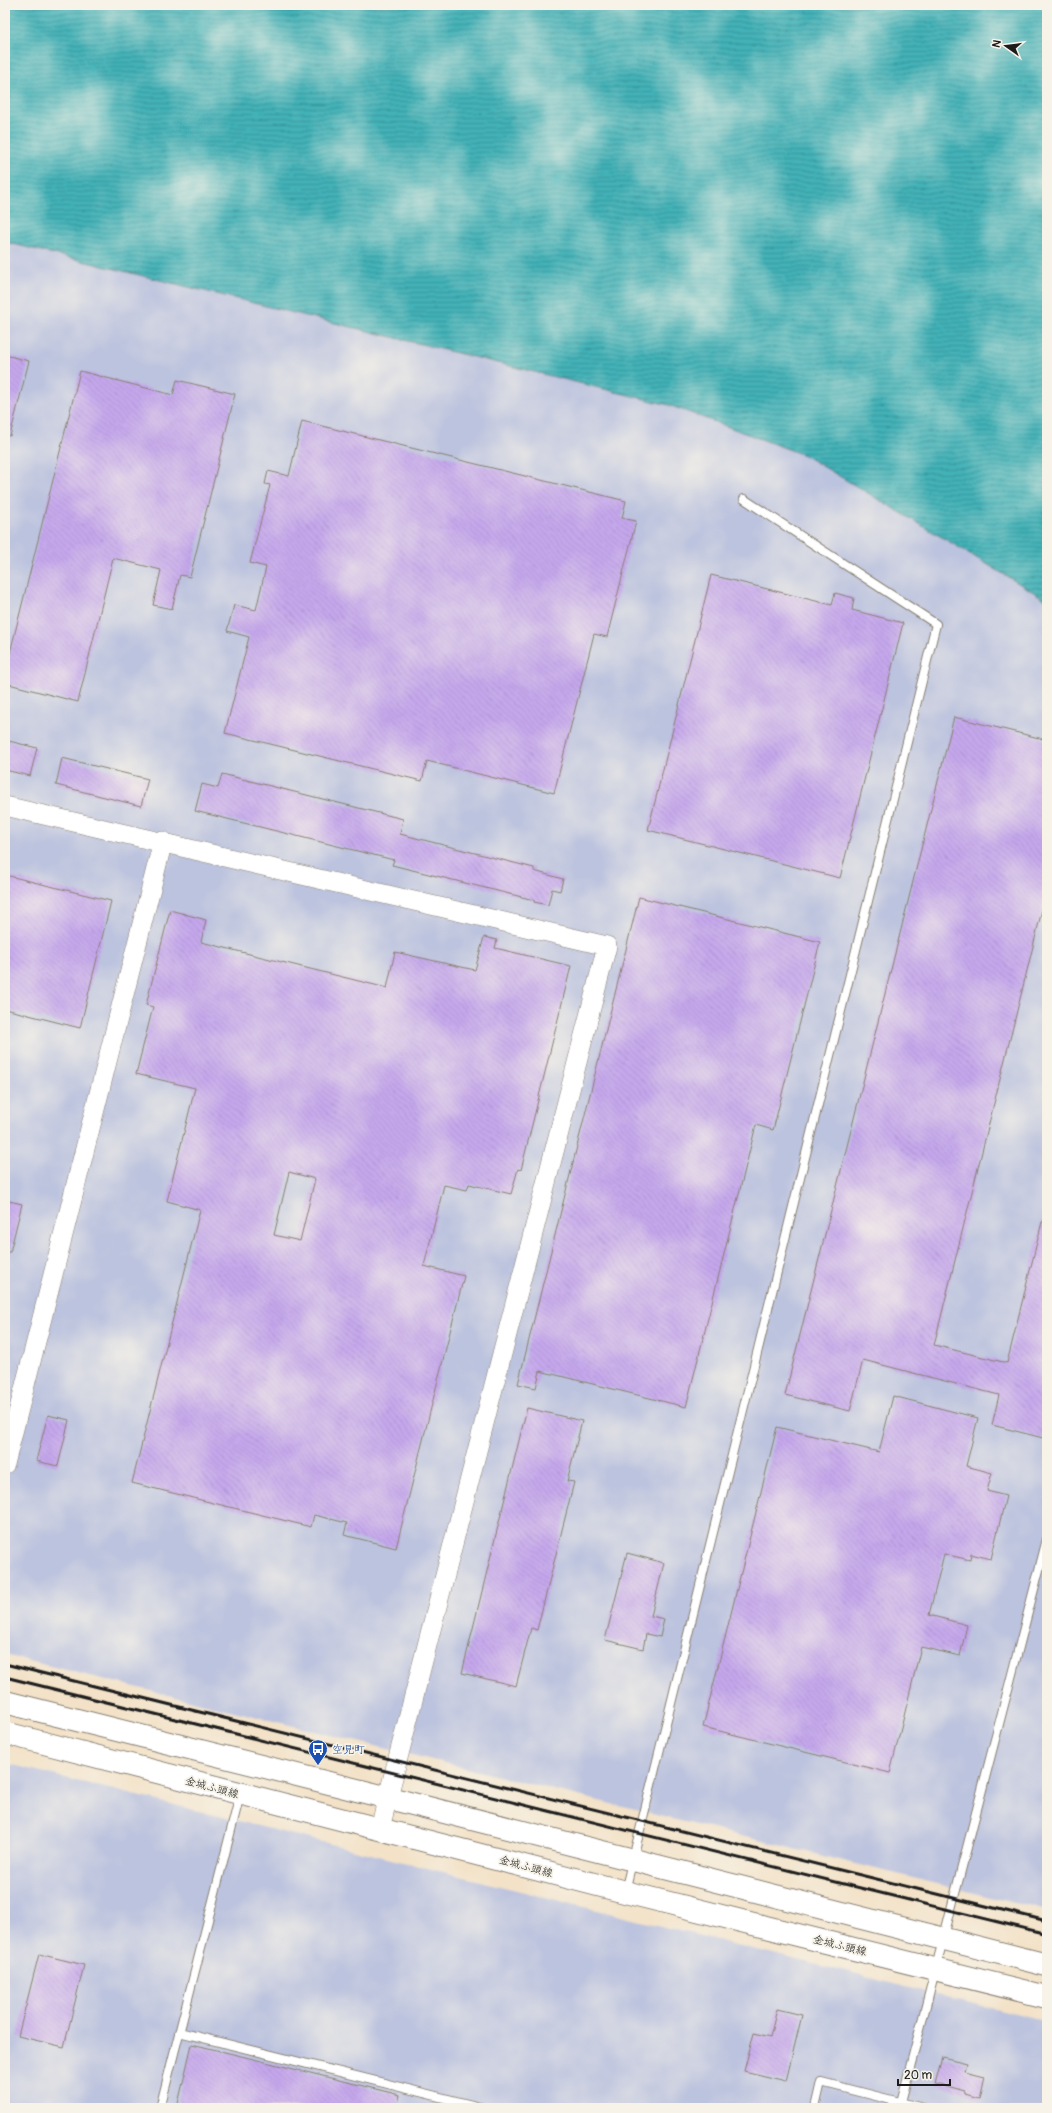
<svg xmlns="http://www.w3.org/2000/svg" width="1052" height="2113" font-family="Pangolin,'Klee One',sans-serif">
<defs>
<pattern id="water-rules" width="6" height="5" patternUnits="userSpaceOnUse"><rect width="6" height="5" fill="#42b2b8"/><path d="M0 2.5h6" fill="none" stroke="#369095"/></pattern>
<pattern id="building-back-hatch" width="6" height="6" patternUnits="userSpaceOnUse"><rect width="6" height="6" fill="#c5a7ec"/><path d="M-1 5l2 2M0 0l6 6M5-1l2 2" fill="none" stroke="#a98fca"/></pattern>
</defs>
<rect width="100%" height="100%" fill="#f7f3e8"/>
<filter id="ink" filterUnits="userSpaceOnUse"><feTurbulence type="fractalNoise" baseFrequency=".025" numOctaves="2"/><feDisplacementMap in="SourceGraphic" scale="8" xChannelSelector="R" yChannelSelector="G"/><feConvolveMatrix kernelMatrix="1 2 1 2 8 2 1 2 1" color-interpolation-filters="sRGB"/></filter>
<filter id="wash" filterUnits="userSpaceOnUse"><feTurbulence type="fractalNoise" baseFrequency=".012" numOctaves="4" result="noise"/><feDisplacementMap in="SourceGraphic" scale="16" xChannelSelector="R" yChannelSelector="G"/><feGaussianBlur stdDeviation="0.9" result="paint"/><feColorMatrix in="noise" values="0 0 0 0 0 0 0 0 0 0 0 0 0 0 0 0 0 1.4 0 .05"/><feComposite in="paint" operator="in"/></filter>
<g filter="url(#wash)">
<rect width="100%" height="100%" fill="#f3e2c8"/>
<path fill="#bcc3de" d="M5,242L669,405L804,455L1047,600V1911L5,1655Z
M5,1763L1047,2022V2108H5Z"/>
<path fill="url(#water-rules)" stroke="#2f676a" d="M5,5H1047V600L804,455L669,405L5,242Z"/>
<g id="blocks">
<path fill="url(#building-back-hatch)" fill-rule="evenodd" d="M5,355L29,361L10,436L5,435Z
M80,371L173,395L177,380L235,394L190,577L180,575L172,609L153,605L161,570L113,558L78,702L5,683V673Z
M302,421L626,501L622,518L636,521L607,637L594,634L554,793L427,761L422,781L225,733L249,637L227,631L234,605L256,610L266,567L250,563L270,485L265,484L268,471L289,476Z
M711,575L832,605L835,593L854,598L852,610L903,623L840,878L648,830Z
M954,717L1047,740V890L934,1345L1007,1363L1042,1222H1047V1439L992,1425L999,1395L863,1360L850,1411L785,1395Z
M5,740L37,748L30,776L5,770Z
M62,758L148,779L141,806L56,785Z
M222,774L403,819L400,834L534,868V871L563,879L560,891L552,889L548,905L534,902V900L392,865L394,860L195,811L202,784L218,788Z
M5,875L111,901L80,1028L5,1009Z
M639,897L820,942L773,1130L756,1125L686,1407L540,1371L536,1388L518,1384Z
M170,910L206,920L201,942L387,988L395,952L475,970L484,937L497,940L495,948L571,966L521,1170L518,1169L511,1194L469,1184L467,1190L444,1185L424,1266L464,1276L396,1548L344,1535L347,1523L314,1515L311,1527L132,1483L200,1210L167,1201L195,1088L136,1074L153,1007L146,1005ZM289,1172L315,1179L300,1241L274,1235Z
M5,1200L22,1204L10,1252H5Z
M893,1396L978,1418L966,1466L992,1473L987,1491L1006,1496L991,1559L971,1554L970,1560L944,1554L929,1615L967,1625L960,1656L921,1647L890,1773L703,1727L777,1427L879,1452Z
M527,1408L582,1421L567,1481L574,1482L537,1630L531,1628L516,1686L462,1673Z
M48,1415L69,1420L58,1466L36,1461Z
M627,1553L664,1563L651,1616L664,1619L660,1637L646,1634L643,1649L605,1640Z
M39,1954L84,1965L64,2047L18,2036Z
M777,2009L802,2015L786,2081L744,2071L754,2033L770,2037Z
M192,2044L400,2095L397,2108H177Z
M942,2057L967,2063L965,2071L985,2076L980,2098L966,2094V2092L935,2084Z"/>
</g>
</g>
<g filter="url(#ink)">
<use href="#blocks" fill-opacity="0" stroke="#887f72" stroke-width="1"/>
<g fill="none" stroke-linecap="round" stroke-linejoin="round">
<g stroke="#887f72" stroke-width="10">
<path id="service" d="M625,1891L936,624L744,499
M179,2032L484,2108
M901,2102L1047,1539
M160,2108L240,1795
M815,2108L821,2082L923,2108"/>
</g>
<g stroke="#887f72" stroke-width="20">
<path id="tertiary" d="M5,806L607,946L380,1828
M5,1464L163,841"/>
</g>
<g stroke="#887f72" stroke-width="24">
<path id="primary" d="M5,1702L389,1798L1047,1965
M5,1733L625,1892L1047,1997"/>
</g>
<use href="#service" stroke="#fff" stroke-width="8"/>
<use href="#tertiary" stroke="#fff" stroke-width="19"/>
<use href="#primary" stroke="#fff" stroke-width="22"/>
<path stroke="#1c1c1c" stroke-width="3" d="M5,1664L1047,1921
M5,1677L1047,1934"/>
</g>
</g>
<defs>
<g id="bus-pin" transform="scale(1)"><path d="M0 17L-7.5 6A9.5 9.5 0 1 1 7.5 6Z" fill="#1a4fb4" stroke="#f7f3e8"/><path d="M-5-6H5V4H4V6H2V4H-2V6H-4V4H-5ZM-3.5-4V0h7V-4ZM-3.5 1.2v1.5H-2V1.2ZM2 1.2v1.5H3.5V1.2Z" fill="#fff"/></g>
</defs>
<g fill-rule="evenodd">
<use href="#bus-pin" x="318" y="1749"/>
</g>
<g text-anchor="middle" stroke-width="3.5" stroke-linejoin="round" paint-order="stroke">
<g font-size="11" fill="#164399" stroke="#f7f3e8" text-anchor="start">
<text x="332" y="1753">空見町</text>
</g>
<g font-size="11" fill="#1c1c1c" stroke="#f7f3e8">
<text transform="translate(212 1787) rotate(15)" y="4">金城ふ頭線</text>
<text transform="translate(526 1866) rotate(15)" y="4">金城ふ頭線</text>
<text transform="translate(840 1945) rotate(14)" y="4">金城ふ頭線</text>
</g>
</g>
<rect width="1052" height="2113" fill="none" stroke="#f7f3e8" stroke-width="20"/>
<g transform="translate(1006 46) rotate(284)" stroke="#f7f3e8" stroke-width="3" paint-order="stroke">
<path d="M0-3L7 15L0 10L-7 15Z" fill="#1c1c1c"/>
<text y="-6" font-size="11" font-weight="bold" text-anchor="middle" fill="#1c1c1c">N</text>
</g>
<path d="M898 2079v6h52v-6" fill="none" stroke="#1c1c1c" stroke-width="2"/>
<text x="904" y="2079" font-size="12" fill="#1c1c1c" stroke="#f7f3e8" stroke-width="3" paint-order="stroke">20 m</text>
</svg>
